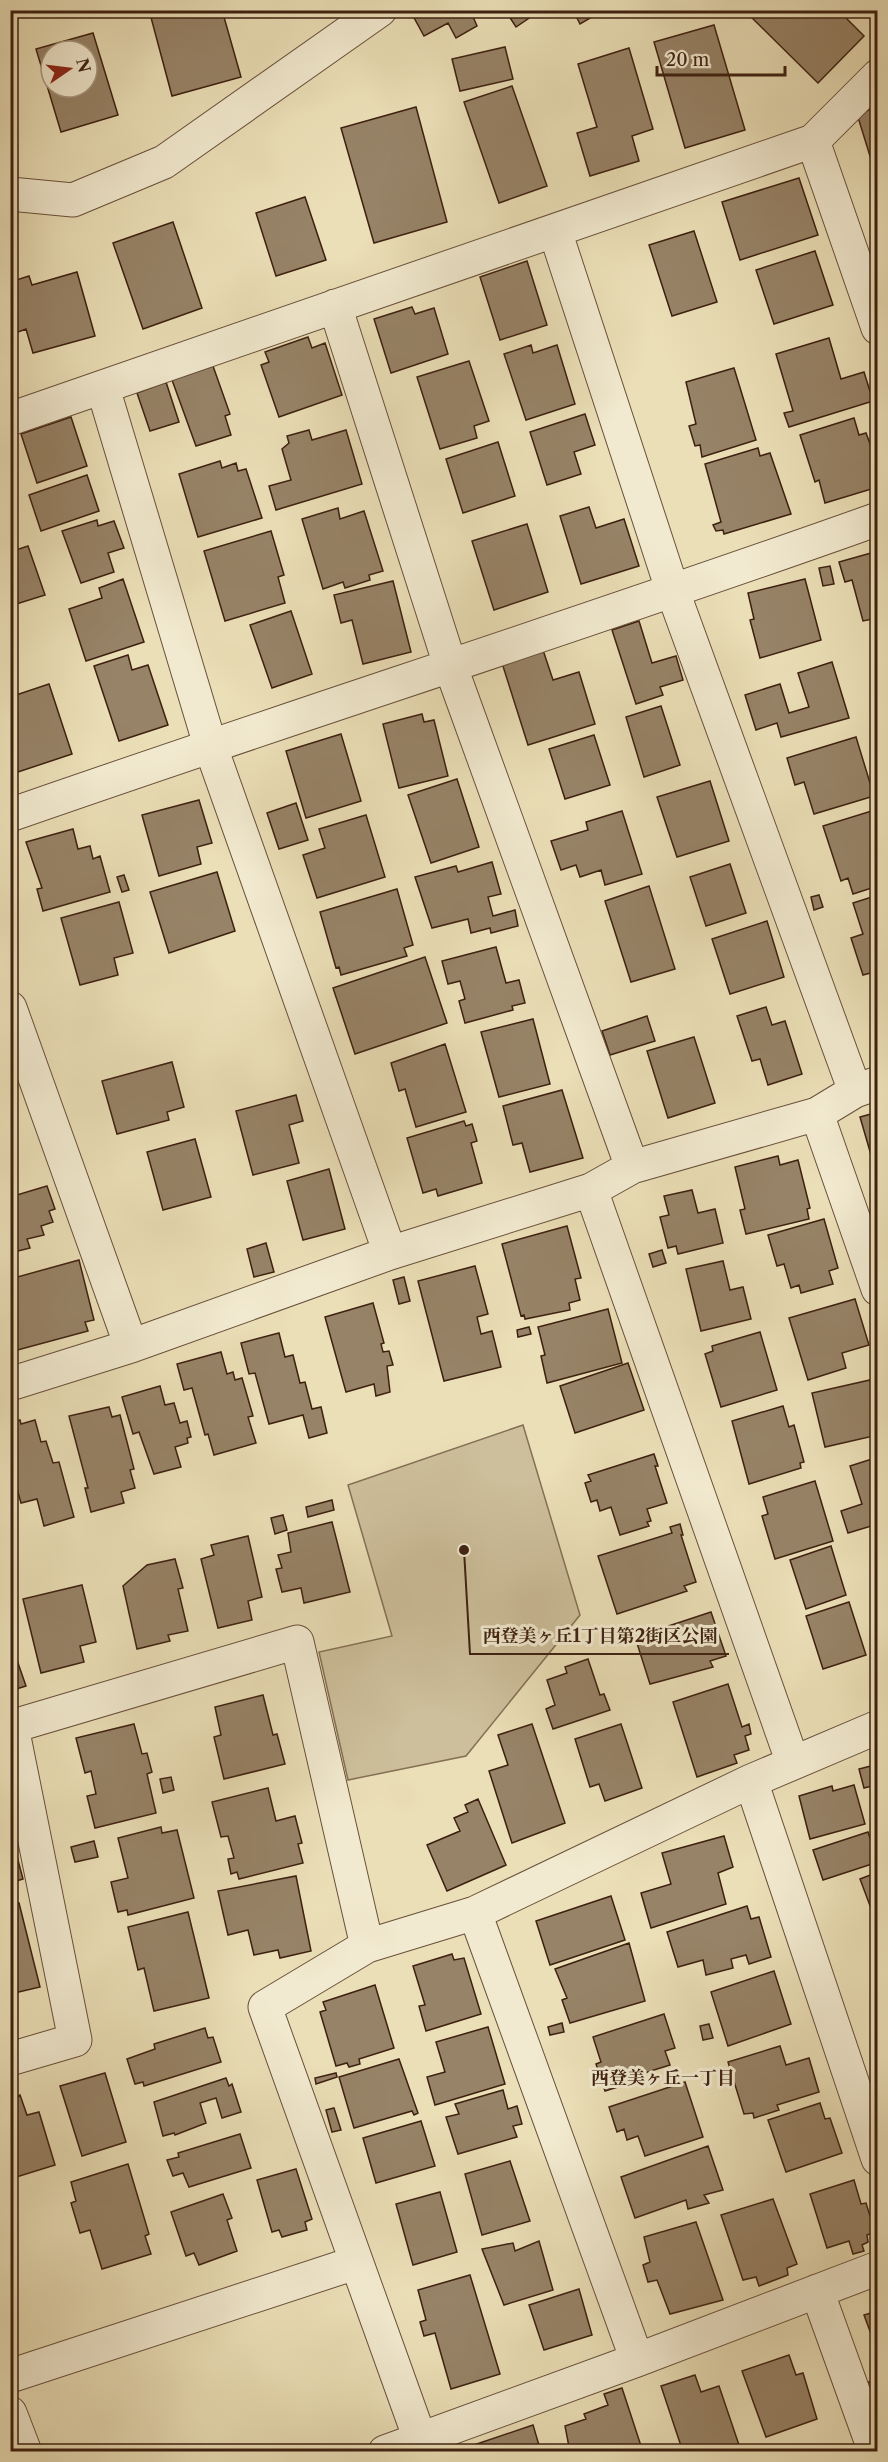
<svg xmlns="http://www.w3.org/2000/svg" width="888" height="2462" font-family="'Libre Caslon Text','Noto Serif JP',serif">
<rect width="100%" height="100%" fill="#ebdfb7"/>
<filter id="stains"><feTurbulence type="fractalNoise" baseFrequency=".00333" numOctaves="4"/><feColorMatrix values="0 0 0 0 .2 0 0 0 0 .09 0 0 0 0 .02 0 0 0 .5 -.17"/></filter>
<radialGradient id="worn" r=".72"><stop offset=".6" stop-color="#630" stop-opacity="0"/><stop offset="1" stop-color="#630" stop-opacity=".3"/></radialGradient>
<path fill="#cdbf9b" stroke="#857056" stroke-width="1.5" d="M523,1425L580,1615L466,1756L348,1780L319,1652L392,1636L348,1485Z"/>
<path fill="#978367" stroke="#3d2010" stroke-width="1.5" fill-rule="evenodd" d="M149,10H222L241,77L172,96Z
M419,10H470L477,26L456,38L448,23L424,36L412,14Z
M505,10H541L516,27Z
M573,10H604L580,24Z
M744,10H838L864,36L818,83Z
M714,25L745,130L685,148L654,42Z
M93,33L118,115L61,132L36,49ZM51,51H87V87H51Z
M505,47L513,79L460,91L452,59Z
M629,48L653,129L632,136L639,161L590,176L577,133L597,127L578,64Z
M512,86L547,186L499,203L464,102Z
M416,107L447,222L374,243L341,128Z
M878,107V167L874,169L857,114Z
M799,178L818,235L740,260L722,202Z
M305,197L326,260L276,276L256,213Z
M173,222L202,308L143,329L113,243Z
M694,231L717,302L672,316L649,245Z
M815,251L833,305L774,324L756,270Z
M527,261L547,325L500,340L480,277Z
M77,272L95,336L33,353L26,329L10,335V282L29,276L32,285Z
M412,307L415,314L434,308L448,354L391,373L374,319Z
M308,337L312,348L325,343L342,395L279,417L261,365L269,362L265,352Z
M829,338L841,379L864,372L873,401L789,427L784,413L793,411L776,354Z
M531,345L533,353L557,345L575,404L526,420L504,354Z
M469,361L489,421L474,426L477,438L440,449L417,377Z
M213,366L230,414L225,416L231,435L196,446L172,380Z
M734,368L756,440L702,457L700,445L695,446L689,426L696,424L686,382Z
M166,382L179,422L150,431L137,393Z
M585,414L595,445L574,452L581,474L547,485L530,432Z
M71,417L87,466L37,483L21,434Z
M854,418L859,435L866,433L878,465V487L825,503L819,480L815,482L800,435Z
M309,430L312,440L346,430L362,484L276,510L269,486L291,480L282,449L289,443L287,436Z
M498,442L515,496L463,513L446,459Z
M758,448L760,456L770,453L791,514L724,534L723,530L716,531L713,525L721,522L705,464Z
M220,461L222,468L236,463L238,471L246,469L262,518L198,537L179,474Z
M87,475L99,511L41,531L29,495Z
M589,507L596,528L624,519L639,566L581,584L560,516Z
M338,508L340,519L364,511L383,571L369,575L370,580L345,588L343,582L323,589L302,519Z
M97,520L98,526L114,521L124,548L108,553L114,572L81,583L62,531Z
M527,524L548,592L494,610L472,541Z
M271,531L284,575L278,577L285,603L225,621L204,551Z
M28,546L45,595L10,606V552Z
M878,551V618L863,621L852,580L845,582L839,562Z
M830,566L834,584L823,586L819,568Z
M123,579L144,642L86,661L69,609L102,598L99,588Z
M805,579L821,640L760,658L750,620L754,619L748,593Z
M393,581L411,652L363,664L352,620L341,623L334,595Z
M291,611L312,674L272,688L250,625Z
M639,621L652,663L676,656L683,680L660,687L663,695L636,704L612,630Z
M543,650L553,680L579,672L595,724L528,745L502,663Z
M128,655L132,670L148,665L168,725L119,741L94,666Z
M832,662L849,718L781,737L777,723L756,730L745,695L780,684L789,713L809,707L798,673Z
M49,684L72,754L12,774L10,697Z
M661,706L680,765L644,777L626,717Z
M422,714L424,722L434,720L448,776L399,788L383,724Z
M341,734L361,801L306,818L286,751Z
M594,735L610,785L565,799L549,749Z
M856,737L874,796L814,814L804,782L795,785L787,758Z
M457,779L479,847L431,863L408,795Z
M710,781L729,841L677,857L657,797Z
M199,800L212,843L197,847L201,864L159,876L142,815Z
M296,803L308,840L279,849L267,813Z
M878,809V886L853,894L848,878L841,881L823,826Z
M622,811L642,874L605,885L601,870L580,877L576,865L561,870L551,841L588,830L586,822Z
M366,815L385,877L317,898L303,855L325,848L319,829Z
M73,829L78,849L90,846L93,859L100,856L110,892L43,911L37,889L42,888L26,842Z
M492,862L501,894L488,897L493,916L515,910L518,926L491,933L490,928L471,933L468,919L432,928L415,877L456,866L458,872Z
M730,864L746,913L706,926L690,877Z
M217,872L235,931L169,953L150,892Z
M124,875L129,890L122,892L117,877Z
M649,886L675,969L631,982L605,901Z
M397,889L413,945L404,948L407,956L341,975L339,967L336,968L320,912Z
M819,895L823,907L814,910L811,897Z
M878,895V971L863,975L851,938L863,934L853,903Z
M119,902L133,953L114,958L118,975L80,985L61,918Z
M767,921L784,977L730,994L712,939Z
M496,947L506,983L519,980L525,1003L512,1006L513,1010L465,1023L459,1001L465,999L460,981L448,984L442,961Z
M425,957L447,1023L355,1054L333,988Z
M766,1007L772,1025L785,1021L802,1074L768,1085L760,1059L752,1061L737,1016Z
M647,1016L655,1041L610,1055L602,1031Z
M533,1019L550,1084L499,1097L481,1032Z
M694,1037L715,1103L668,1118L647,1051Z
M445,1044L466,1112L416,1127L405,1089L399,1091L391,1063Z
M172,1062L184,1107L167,1112L169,1120L117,1134L102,1081Z
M562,1090L583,1158L530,1172L522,1143L513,1145L503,1106Z
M296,1095L303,1121L289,1125L299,1163L253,1175L236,1111Z
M878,1112V1179L860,1117Z
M464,1121L466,1126L472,1124L477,1141L471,1143L482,1183L438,1196L436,1189L423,1193L407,1138Z
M195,1139L211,1197L163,1210L147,1152Z
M778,1156L780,1165L798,1160L810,1208L807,1209L809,1219L746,1234L740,1210L745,1209L735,1167Z
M329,1169L345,1229L303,1240L287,1181Z
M47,1186L55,1209L49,1211L53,1222L41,1226L44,1235L27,1239L30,1248L10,1253V1197Z
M692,1190L698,1213L715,1209L723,1243L678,1254L676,1246L668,1248L660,1217L669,1215L664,1196Z
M824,1219L838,1268L829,1271L833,1284L801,1293L799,1285L791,1288L784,1264L777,1266L768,1235Z
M567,1226L581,1278L575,1279L580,1300L569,1303L570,1310L525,1319L524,1315L521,1316L502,1244Z
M266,1243L274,1272L254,1277L247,1249Z
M662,1250L666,1263L653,1267L649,1254Z
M79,1260L94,1320L85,1322L88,1331L10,1352V1279Z
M723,1261L730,1290L743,1287L751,1319L701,1331L686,1269Z
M475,1266L488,1314L477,1317L481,1334L492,1331L501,1367L444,1381L418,1281Z
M404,1277L410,1301L399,1304L393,1280Z
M855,1299L869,1345L842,1353L846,1368L808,1380L789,1318Z
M373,1303L384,1343L381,1344L383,1352L389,1351L393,1365L387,1366L390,1392L376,1396L374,1384L346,1392L325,1317Z
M608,1309L622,1363L547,1383L541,1356L545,1355L538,1327Z
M529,1327L531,1334L518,1337L517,1330Z
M760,1332L777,1390L721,1407L705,1354L713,1351L712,1346Z
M279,1333L285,1357L293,1355L300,1383L305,1382L312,1409L321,1407L327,1433L309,1438L303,1415L269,1424L255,1373L249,1374L241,1343Z
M221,1352L227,1374L233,1372L235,1380L242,1378L253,1416L248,1417L256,1443L214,1455L208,1434L205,1435L192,1388L184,1390L177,1364Z
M628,1363L644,1410L575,1433L560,1386Z
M870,1380L873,1390L878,1389V1435L825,1447L812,1393Z
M160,1386L165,1405L174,1403L180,1423L187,1421L191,1437L187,1438L188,1443L175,1447L181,1467L154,1474L139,1432L133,1434L122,1397Z
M783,1406L789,1427L794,1425L804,1462L800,1463L801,1468L749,1484L732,1421Z
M109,1407L112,1417L120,1415L134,1469L130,1470L135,1488L121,1492L124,1503L91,1512L85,1488H88L69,1416Z
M20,1420L21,1424L35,1420L41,1442L46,1441L53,1463L59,1462L74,1517L44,1526L37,1499L21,1503L10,1464V1423Z
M654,1454L658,1466H655L667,1503L647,1509L651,1521L647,1522L649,1526L620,1535L611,1507L600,1511L597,1500L591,1502L585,1483L591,1481L588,1475Z
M878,1457V1524L848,1533L841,1511L862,1504L850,1466Z
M815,1481L833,1541L775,1559L762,1516L768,1514L763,1497Z
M332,1500L334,1510L308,1517L306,1507Z
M283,1515L287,1530L275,1534L271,1518Z
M332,1522L350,1592L304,1603L301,1588L282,1592L276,1569L282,1568L278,1555L291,1552L288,1533Z
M680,1524L683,1535H681L696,1582L684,1586L687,1591L617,1614L598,1556L672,1533L670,1527Z
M248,1536L262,1597L248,1601L252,1620L218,1628L201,1559L214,1555L211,1545Z
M831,1546L846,1595L806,1609L790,1560Z
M175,1559L183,1588L178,1589L188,1631L168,1635L170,1641L137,1649L123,1586L147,1565Z
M82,1585L96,1642L80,1646L84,1662L41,1673L23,1599Z
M849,1602L866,1655L823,1669L806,1616Z
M711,1612L726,1656L710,1661L713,1667L650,1684L635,1637Z
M10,1620L16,1642L11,1643L26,1686L10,1691Z
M588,1659L600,1695L604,1694L610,1710L553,1729L546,1709L555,1705L547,1680L567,1673L565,1667Z
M728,1684L742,1727L749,1724L751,1734L745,1736L749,1750L734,1755L737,1763L697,1777L673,1702Z
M263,1695L273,1735L277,1734L285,1764L224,1779L214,1737L221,1735L215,1707Z
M134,1724L142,1754L147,1753L152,1772L147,1774L156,1813L95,1828L87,1796L96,1794L91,1771L85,1773L76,1738Z
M532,1724L565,1823L512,1843L489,1771L508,1765L498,1735Z
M621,1724L642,1788L605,1801L599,1784L590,1787L575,1739Z
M871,1766L876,1785L864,1788L859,1769Z
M171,1777L174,1790L163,1793L160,1779Z
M854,1785L865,1824L810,1839L799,1796L832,1786L833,1791Z
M268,1788L276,1821L295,1816L302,1843L298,1844L303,1863L239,1879L237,1872L231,1874L228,1859L234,1858L228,1836L221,1837L212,1802Z
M478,1799L506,1865L447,1891L427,1845L460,1831L454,1818L468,1812L465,1805Z
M161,1827L162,1833L177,1830L194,1898L128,1915L127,1910L118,1912L111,1882L128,1878L118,1838Z
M868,1832L878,1862L823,1880L813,1850Z
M724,1836L733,1867L718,1873L726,1904L651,1928L641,1893L671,1884L662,1853Z
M94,1841L98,1857L75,1862L71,1847Z
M15,1849L23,1879L10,1883V1850Z
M878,1872V1927L860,1879Z
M296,1876L311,1951L280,1958L278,1950L254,1955L248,1930L228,1935L218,1891Z
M611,1896L625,1940L550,1965L536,1921Z
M19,1903L40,1987L10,1994V1905Z
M747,1906L751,1919L759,1917L771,1957L749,1964L746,1955L731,1959L733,1968L706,1975L703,1960L678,1967L667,1932Z
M188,1912L209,1998L154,2011L144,1968L138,1970L128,1927Z
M629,1943L645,2001L570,2023L562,2000L567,1998L555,1969Z
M452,1954L454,1960L464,1958L481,2014L426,2031L419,2006L425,2005L413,1966Z
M774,1971L791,2024L728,2046L711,1992Z
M375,1985L394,2048L359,2059L360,2064L349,2067L347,2063L336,2066L320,2012L326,2010L323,2002Z
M664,2014L675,2048L665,2051L670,2065L638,2075L640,2080L605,2091L596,2064L601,2062L593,2037Z
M562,2023L564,2032L550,2035L548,2027Z
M709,2024L713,2038L703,2040L700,2026Z
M488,2027L505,2084L435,2105L427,2077L445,2072L436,2042Z
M205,2028L208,2038L213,2037L221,2062L144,2086L143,2082L135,2084L127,2059L155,2049L154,2044Z
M780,2046L786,2065L809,2058L819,2092L777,2105L779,2110L754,2118L753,2113L744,2114L728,2062Z
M399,2059L418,2113L414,2115L412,2111L354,2128L339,2077Z
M105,2073L126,2142L82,2156L60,2086Z
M336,2073L337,2077L316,2084L315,2078Z
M226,2078L229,2086L232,2084L241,2112L222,2118L216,2098L200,2103L206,2123L175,2135L174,2133L163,2136L154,2102Z
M685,2082L703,2137L645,2156L638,2136L627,2140L624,2129L617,2132L609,2107Z
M503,2090L508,2109L517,2106L522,2124L513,2126L517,2137L458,2154L446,2117L459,2114L455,2104Z
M20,2095L27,2115L39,2112L55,2165L10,2179V2099Z
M820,2103L825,2119L830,2118L842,2153L786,2172L768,2120Z
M334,2108L341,2130L332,2132L326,2110Z
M421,2121L435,2166L376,2183L363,2138Z
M240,2134L251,2168L189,2187L183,2173L173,2176L167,2160L179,2157L178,2153Z
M708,2146L723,2190L704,2195L709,2203L688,2209L686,2200L635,2218L621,2177Z
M510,2161L530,2221L482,2235L465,2174Z
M128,2164L149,2234L145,2236L151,2254L102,2269L90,2230L80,2233L71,2203L76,2201L71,2182Z
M296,2169L312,2219L305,2222L307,2230L282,2237L279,2230L272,2232L257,2180Z
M854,2180L861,2204L866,2203L875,2232L867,2235L868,2242L862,2245L864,2251L853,2254L849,2241L827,2248L810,2194Z
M440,2192L457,2252L413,2265L396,2204Z
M223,2194L232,2218L227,2220L237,2251L199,2265L194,2253L186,2256L171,2212Z
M773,2199L797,2264L787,2268L788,2275L759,2286L756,2277L743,2280L721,2215Z
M696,2222L723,2300L670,2314L657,2280L648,2282L643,2265L650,2262L644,2237Z
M539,2241L553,2290L504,2305L482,2249L513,2243L515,2251Z
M470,2275L500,2374L451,2389L435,2333L424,2336L420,2322L426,2320L418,2290Z
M579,2289L592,2335L544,2350L529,2305Z
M878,2311V2353L864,2315Z
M789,2355L796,2375L803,2373L817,2419L766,2437L742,2371Z
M695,2375L701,2392L719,2386L739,2445L719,2452H683L661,2386Z
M878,2380V2400L874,2401L868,2382Z
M622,2388L643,2452H570L565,2426L586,2419L584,2414L608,2405L604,2394Z
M533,2425L541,2452H467L465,2448Z"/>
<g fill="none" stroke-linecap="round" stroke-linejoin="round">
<g stroke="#68503a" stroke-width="35">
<path id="minor" d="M813,141L878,328
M10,194L73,200L164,162L380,10
M555,231L673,592L855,1091
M335,306L450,665L632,1167
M103,388L210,745L390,1253
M10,419L813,141L878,76
M10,815C299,714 590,622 878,519
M10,1008L131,1346
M817,1114L878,1289
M591,1190L793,1763
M10,1384L131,1346L390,1253L591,1190L632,1167L817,1114L855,1091L878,1083
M10,1727L297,1642L367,1946
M751,1781L878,2159
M475,1913L637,2360
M10,2059L75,2040L12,1727
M817,2291L875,2452
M10,2376L355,2263
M10,2413L25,2452
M420,2439L265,2007L367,1946L475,1913L751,1781L878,1727
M385,2452L637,2360L878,2268"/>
</g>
<use href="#minor" stroke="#f2ead0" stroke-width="33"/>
</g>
<g text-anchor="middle" stroke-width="6" stroke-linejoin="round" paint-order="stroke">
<g font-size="18" font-weight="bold" fill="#3d2010" stroke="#f2ead0">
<text x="663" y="2084">西登美ヶ丘一丁目</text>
</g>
</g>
<path fill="none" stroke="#3d2010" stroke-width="2" d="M464 1550L470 1654H729"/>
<circle fill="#3d2010" stroke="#f2ead0" stroke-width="2" cx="464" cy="1550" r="6"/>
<g font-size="18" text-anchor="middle" font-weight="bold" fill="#3d2010" stroke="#f2ead0" stroke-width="6" stroke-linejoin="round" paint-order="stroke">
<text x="600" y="1642">西登美ヶ丘1丁目第2街区公園</text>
</g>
<rect width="888" height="2462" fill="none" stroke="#ebdfb7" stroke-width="36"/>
<rect x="12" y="12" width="864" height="2438" fill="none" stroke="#3d2010" stroke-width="3"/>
<rect x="18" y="18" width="852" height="2426" fill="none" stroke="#3d2010" stroke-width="1.5"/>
<g transform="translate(69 69) rotate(76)"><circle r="28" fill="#f2ead0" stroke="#aa9983" stroke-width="1.5"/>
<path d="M0-4.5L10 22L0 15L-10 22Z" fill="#8f2418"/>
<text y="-9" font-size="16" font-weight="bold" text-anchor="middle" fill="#3d2010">N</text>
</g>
<path d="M657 66v9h128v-9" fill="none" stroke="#3d2010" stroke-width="3"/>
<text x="666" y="66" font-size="18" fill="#3d2010" stroke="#f2ead0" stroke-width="4.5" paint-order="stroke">20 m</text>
<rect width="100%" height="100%" filter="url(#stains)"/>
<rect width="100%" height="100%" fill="url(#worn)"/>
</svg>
